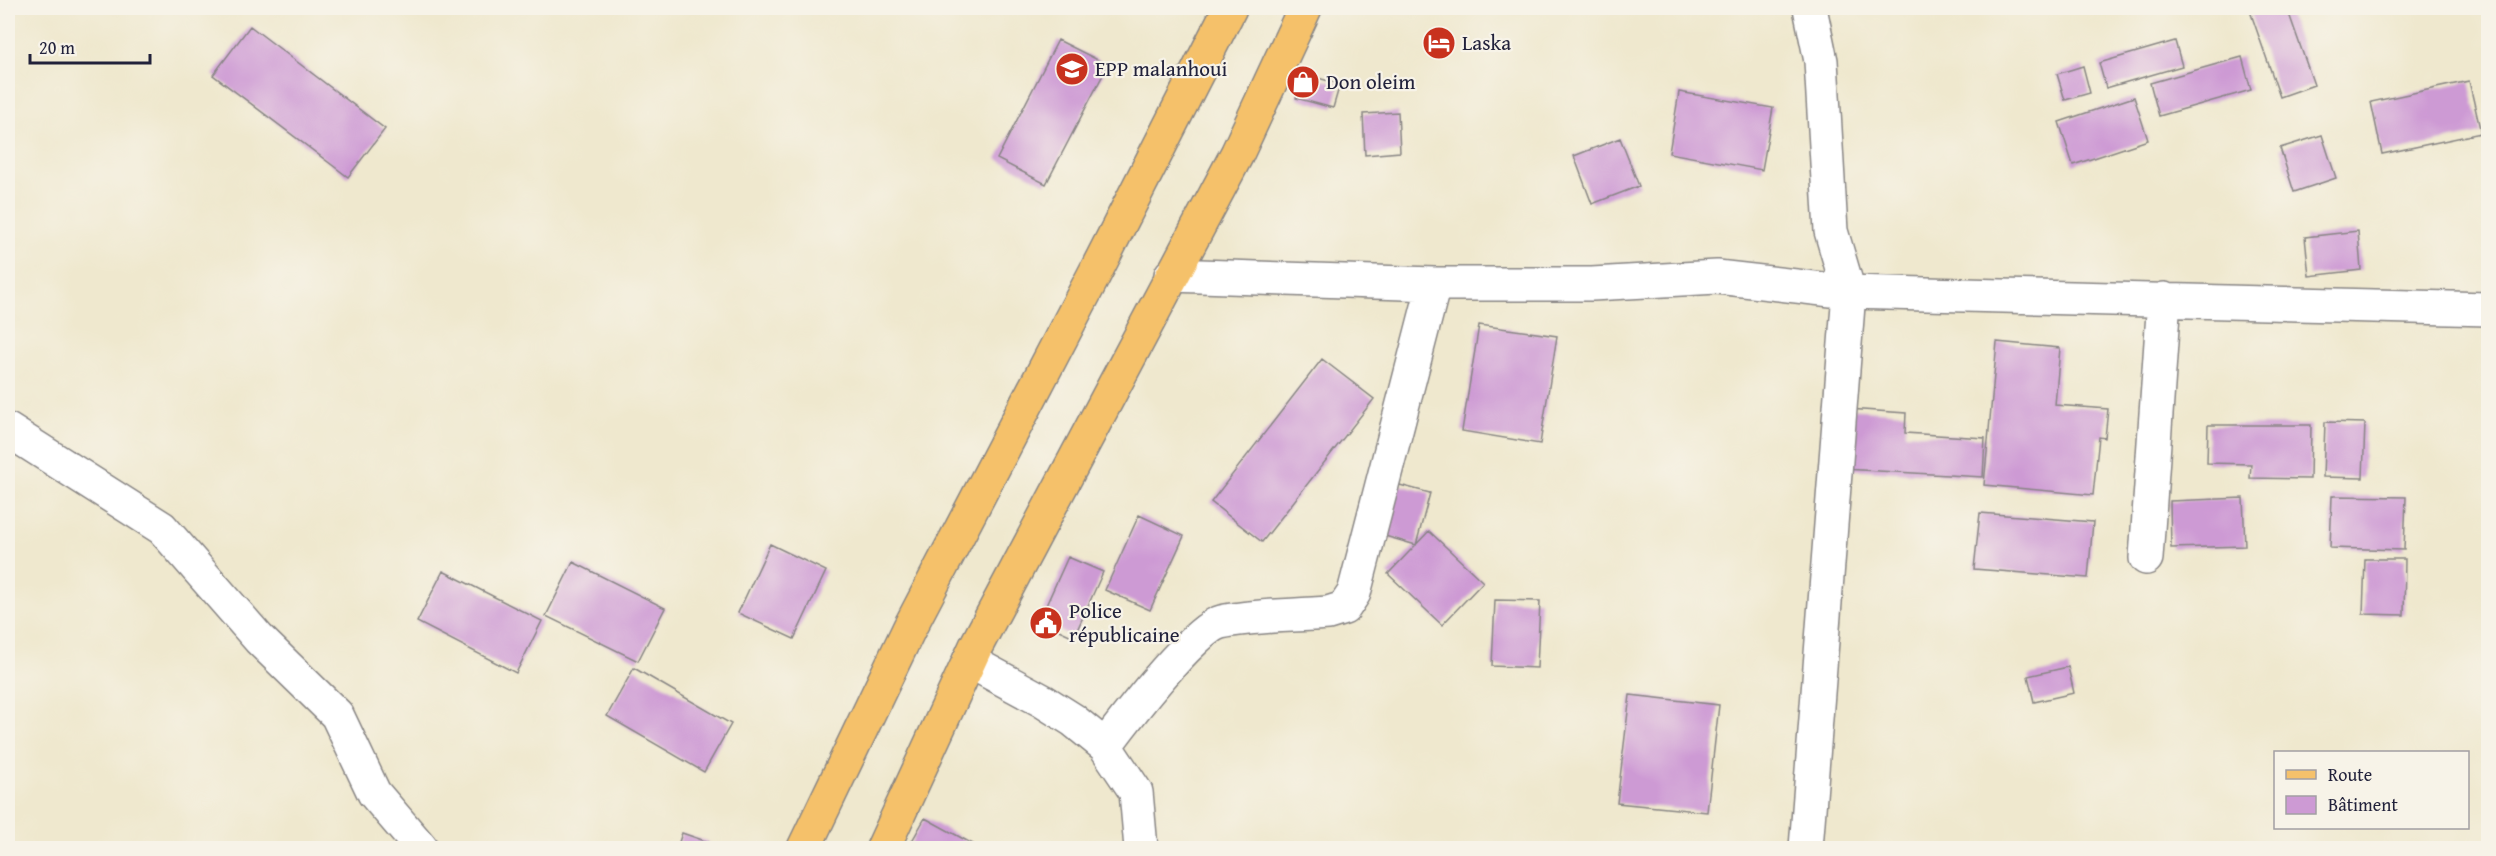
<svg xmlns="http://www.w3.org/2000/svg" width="2496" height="856" font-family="'Gentium Book Plus',serif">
<rect width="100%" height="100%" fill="#f7f3e8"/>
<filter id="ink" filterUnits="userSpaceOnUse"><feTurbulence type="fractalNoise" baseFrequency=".0167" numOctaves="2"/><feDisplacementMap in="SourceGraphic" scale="12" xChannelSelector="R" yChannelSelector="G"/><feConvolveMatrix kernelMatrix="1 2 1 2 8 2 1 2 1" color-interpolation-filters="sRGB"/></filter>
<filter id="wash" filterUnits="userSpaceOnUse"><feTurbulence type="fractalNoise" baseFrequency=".008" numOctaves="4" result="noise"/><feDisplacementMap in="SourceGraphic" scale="24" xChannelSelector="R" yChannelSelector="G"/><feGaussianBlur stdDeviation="1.35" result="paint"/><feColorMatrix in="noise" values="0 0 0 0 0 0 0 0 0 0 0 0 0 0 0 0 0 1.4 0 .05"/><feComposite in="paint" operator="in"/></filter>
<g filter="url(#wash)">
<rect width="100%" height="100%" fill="#efe8ce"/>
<g id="blocks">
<path fill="#cd9ad4" d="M2249,8H2287L2314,85L2280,97Z
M250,26L385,129L348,177L213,75Z
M1058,40L1108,65L1046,184L997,159Z
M2175,41L2182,66L2106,88L2099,63Z
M2242,57L2251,90L2159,116L2150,83Z
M2083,66L2090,93L2065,100L2057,74Z
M1303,74L1340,84L1333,108L1296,98Z
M2469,81L2481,133L2382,154L2371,102Z
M1679,92L1773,108L1762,170L1669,153Z
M2134,97L2148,140L2073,165L2059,122Z
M1398,112L1400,152L1365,155L1363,114Z
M2322,135L2336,178L2294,192L2280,148Z
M1620,138L1639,186L1592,204L1574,156Z
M2358,231L2361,270L2309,276L2305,237Z
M1479,325L1557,336L1540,444L1462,431Z
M1997,342L2060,348L2055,405L2108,409L2105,438L2099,437L2093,495L1984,485Z
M1322,359L1374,399L1262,542L1211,502Z
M1848,409L1906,413L1905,433L1985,438L1983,477L1844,469Z
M2325,422L2365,423L2363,478L2323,477Z
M2208,425H2311L2310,479L2250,478L2251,464L2207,463Z
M1392,483L1430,493L1416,545L1378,534Z
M2332,496L2406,497L2404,550L2330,548Z
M2243,498L2245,546L2171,548L2170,501Z
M1980,513L2093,522L2088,578L1974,569Z
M1139,515L1184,536L1150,610L1105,590Z
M1429,531L1483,582L1442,625L1388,574Z
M770,544L826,571L794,639L738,613Z
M1068,557L1103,572L1074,637L1039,621Z
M2365,559H2405L2404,615L2363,614Z
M573,562L665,608L638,661L546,616Z
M443,571L542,621L516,673L417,622Z
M1495,600L1540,601L1537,668L1492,666Z
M2068,667L2074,693L2034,702L2028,676Z
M634,668L731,724L704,772L607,716Z
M1630,695L1719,705L1707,812L1617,803Z
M925,818L980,848H908Z
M682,833L708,842L705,848H677Z"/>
</g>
</g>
<g filter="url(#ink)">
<use href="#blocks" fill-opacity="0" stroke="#888584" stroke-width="1.5"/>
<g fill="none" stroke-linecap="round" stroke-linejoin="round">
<g stroke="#888584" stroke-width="36">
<path id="minor" d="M1171,275L1434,284H1592L1717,277L1849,292L2488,309
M8,430L162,528L259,639L337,715L374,793L421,848
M2146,558L2164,299
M969,661L1043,701L1073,720L1105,746L1136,792L1141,848
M1105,746C1123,722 1194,628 1221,622C1255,615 1293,616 1328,613L1344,608L1354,593L1434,284
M1806,848L1849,292L1831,231L1821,61L1810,8"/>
</g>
<g stroke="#888584" stroke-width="36">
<path id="primary" d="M804,848L910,627L1095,273L1230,8
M883,848L976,646L1237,154L1305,8"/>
</g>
<use href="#minor" stroke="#fff" stroke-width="33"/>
<use href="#primary" stroke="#f5c16b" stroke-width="33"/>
</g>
</g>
<defs>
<g id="hotel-disc" transform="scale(1.725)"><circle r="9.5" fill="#c8321e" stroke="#f7f3e8"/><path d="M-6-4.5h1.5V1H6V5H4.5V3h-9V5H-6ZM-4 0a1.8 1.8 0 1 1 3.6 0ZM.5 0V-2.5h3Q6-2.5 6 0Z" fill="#fff"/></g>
<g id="school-disc" transform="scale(1.725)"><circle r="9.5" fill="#c8321e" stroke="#f7f3e8"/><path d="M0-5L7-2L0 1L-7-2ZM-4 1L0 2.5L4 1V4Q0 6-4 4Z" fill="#fff"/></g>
<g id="shop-disc" transform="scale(1.725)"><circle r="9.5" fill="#c8321e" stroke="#f7f3e8"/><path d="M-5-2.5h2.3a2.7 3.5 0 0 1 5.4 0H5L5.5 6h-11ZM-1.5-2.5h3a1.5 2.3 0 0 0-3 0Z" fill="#fff"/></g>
<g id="civic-disc" transform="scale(1.725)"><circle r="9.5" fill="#c8321e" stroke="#f7f3e8"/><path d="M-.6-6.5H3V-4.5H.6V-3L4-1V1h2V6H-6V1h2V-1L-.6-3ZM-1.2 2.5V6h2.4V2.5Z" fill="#fff"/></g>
</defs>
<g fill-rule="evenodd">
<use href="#hotel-disc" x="1439" y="43"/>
<use href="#school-disc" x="1072" y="69"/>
<use href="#shop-disc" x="1303" y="82"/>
<use href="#civic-disc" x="1046" y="623"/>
</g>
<g text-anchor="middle" stroke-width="4.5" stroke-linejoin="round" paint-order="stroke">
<g font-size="21" fill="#22223b" stroke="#f7f3e8" text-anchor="start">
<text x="1462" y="50">Laska</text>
<text x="1095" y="76">EPP malanhoui</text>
<text x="1326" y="89">Don oleim</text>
<text x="1069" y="618">Police<tspan x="1069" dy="24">républicaine</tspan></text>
</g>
</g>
<rect width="2496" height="856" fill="none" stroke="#f7f3e8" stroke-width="30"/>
<rect x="2274" y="751" width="195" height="78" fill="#f7f3e8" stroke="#a29fa3" stroke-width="1.5"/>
<rect x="2286" y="770" width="30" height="9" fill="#f5c16b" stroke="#a29fa3" stroke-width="1.5"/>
<text x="2328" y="781" font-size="18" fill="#22223b">Route</text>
<rect x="2286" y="796" width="30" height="18" fill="#cd9ad4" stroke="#a29fa3" stroke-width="1.5"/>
<text x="2328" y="811" font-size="18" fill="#22223b">Bâtiment</text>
<path d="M30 54v9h120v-9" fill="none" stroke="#22223b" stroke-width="3"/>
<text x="39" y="54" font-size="18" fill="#22223b" stroke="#f7f3e8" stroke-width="4.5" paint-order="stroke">20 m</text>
</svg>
